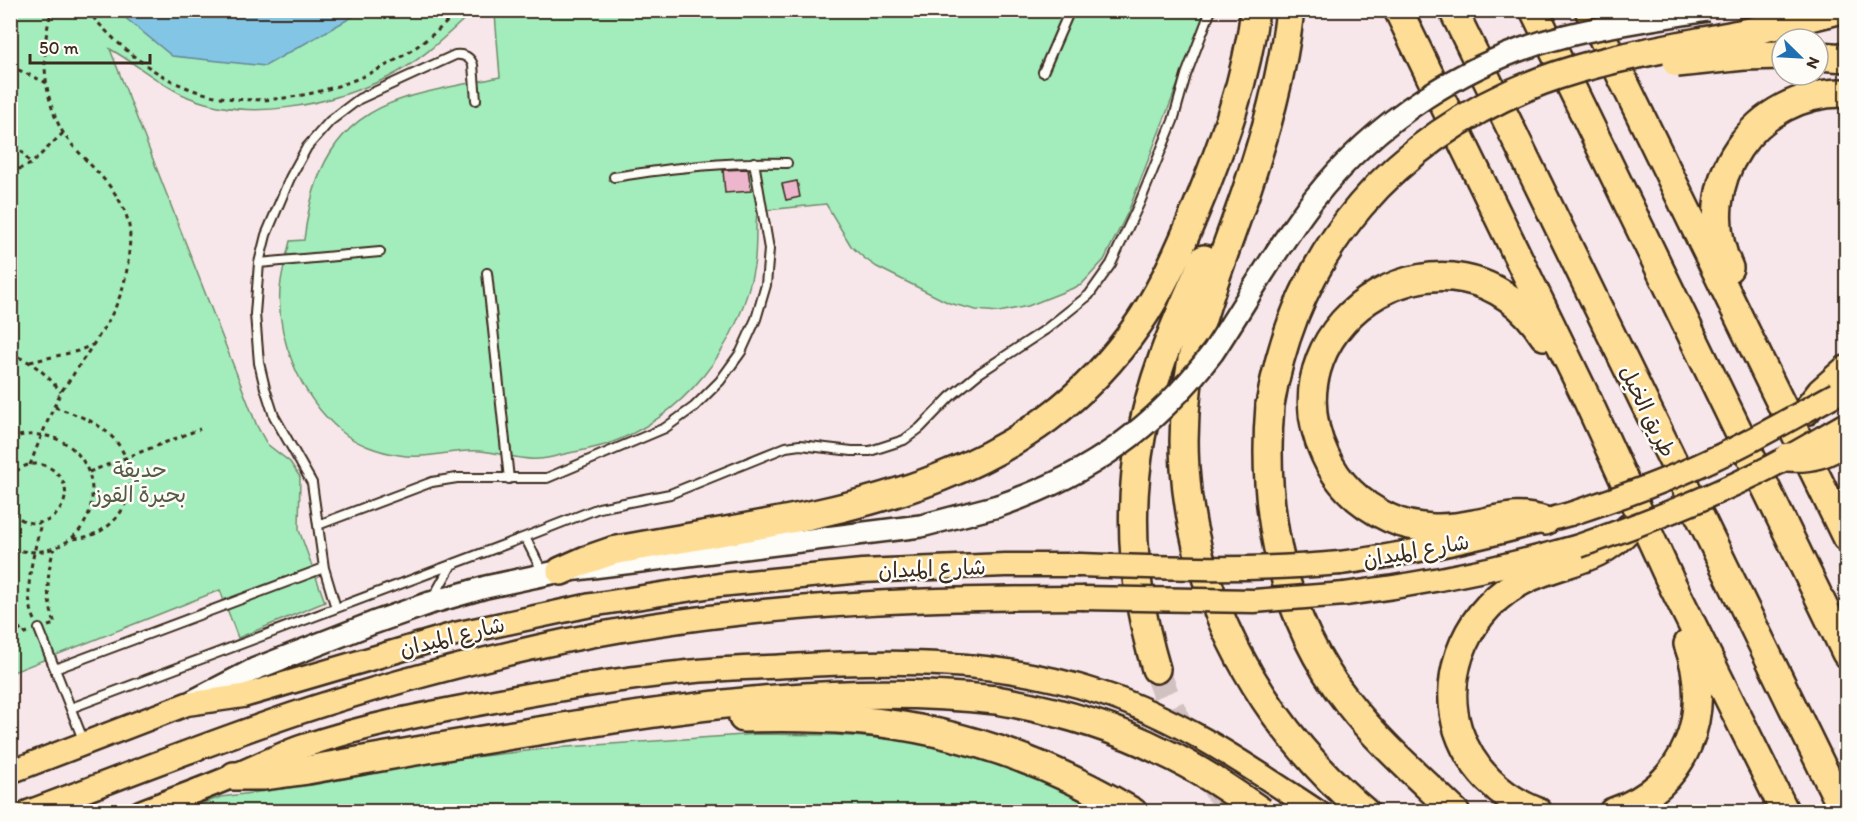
<svg xmlns="http://www.w3.org/2000/svg" width="1857" height="822" font-family="Itim,'Playpen Sans Arabic',sans-serif">
<rect width="100%" height="100%" fill="#f8e7ea"/>
<filter id="ink" filterUnits="userSpaceOnUse"><feTurbulence type="fractalNoise" baseFrequency=".0167" numOctaves="2"/><feDisplacementMap in="SourceGraphic" scale="12" xChannelSelector="R" yChannelSelector="G"/><feConvolveMatrix kernelMatrix="1 2 1 2 8 2 1 2 1" color-interpolation-filters="sRGB"/></filter>
<g filter="url(#ink)">
<path fill="#a3ecbb" stroke="#6f8b6c" stroke-width="1.5" d="M11,11H473C447,35 420,62 387,78C327,105 251,123 188,97C160,85 137,64 110,49L257,426L267,444L290,462L300,477L299,530L325,602L238,638L220,590L11,673Z
M498,11H1205L1200,27L1128,212L1104,260L1081,285L1028,306L999,312L976,310L949,303L877,267L864,258L851,246L826,204L757,211C755,229 757,248 754,266C739,347 684,418 605,445C595,448 584,450 574,452C562,454 550,459 538,459C519,461 499,452 480,451C453,449 426,460 399,455C379,452 356,444 341,431C300,397 273,333 281,281C283,268 287,254 290,241L304,240C312,174 333,121 402,99C433,89 467,84 500,77L495,14Z
M758,734L835,735L909,740L1003,764L1105,811L177,812L221,797L312,785L432,762L552,748Z"/>
<path fill="#83c5e4" stroke="#668795" stroke-width="1.5" d="M117,11H363L265,66L172,56Z"/>
<path fill="#edb6cd" stroke="#3b2a1e" stroke-width="1.5" d="M748,169L751,191L725,193L723,170Z
M797,181L800,197L786,200L782,184Z"/>
<g fill="none" stroke-linecap="round" stroke-linejoin="round">
<path stroke="#d2c1c1" stroke-width="27" stroke-dasharray="27 14" stroke-linecap="butt" d="M1156,669C1174,720 1199,770 1234,812"/>
<g stroke="#3b2a1e" stroke-width="12">
<path id="service" d="M1043,72L1070,10
M614,177C672,168 729,161 787,163
M259,263L380,252
M487,273L509,479
M318,525L432,482L457,478H547L665,428L694,407L720,381L741,352L756,319L766,285L769,249L754,162
M525,537L543,573
M434,596L452,564
M336,608L324,568L312,483L274,416L265,388L259,363L255,314L259,263L266,235L290,178L307,147L330,121L359,99L455,55C464,54 470,57 473,65L476,100
M39,629L84,742
M55,669L324,568
M71,708L525,537L599,508L670,494L786,447L800,445L852,451H870L904,440L920,428L950,397L978,374L1045,330L1089,295L1111,264L1140,202L1173,121L1186,75L1211,10"/>
</g>
<g stroke="#3b2a1e" stroke-width="26">
<path id="secondary" d="M191,702L255,669L373,623L430,603L486,587L561,571L921,526L998,506"/>
</g>
<g stroke="#3b2a1e" stroke-width="27">
<path id="primary" d="M1340,563C1419,553 1494,535 1570,514
M1345,594C1425,584 1502,568 1579,546
M10,772L187,704L243,696L455,634L591,605L719,585L862,571L1005,565H1077
M28,812C117,779 205,744 294,714C375,687 458,665 541,646C718,606 901,598 1082,598
M140,812C171,800 203,789 233,776C256,767 278,755 301,747C365,725 434,712 500,700C559,689 618,679 678,673C714,668 752,668 789,666C895,660 999,659 1101,693C1181,719 1248,766 1318,812"/>
</g>
<g stroke="#3b2a1e" stroke-width="32">
<path id="motorway" d="M1290,10C1283,74 1265,135 1245,195C1229,241 1211,286 1198,333C1151,512 1227,695 1365,812
M1398,10L1586,397L1669,578L1785,812
M1453,10L1844,812
M1534,10L1846,653
M1589,10L1846,537
M1744,33L1839,10
M1744,56L1782,55
M1818,56L1846,58
M1729,268C1690,183 1755,91 1846,93
M1544,336C1457,202 1261,318 1325,455C1338,484 1361,505 1389,518C1414,530 1446,530 1474,524C1501,519 1517,512 1545,521
M1270,405C1261,510 1282,620 1349,704C1380,744 1419,777 1455,812
M1806,411L1821,392L1846,370
M561,571L586,560L612,551C807,514 1016,503 1139,323C1163,288 1181,247 1197,207C1223,144 1247,78 1255,10
M1156,669C1125,564 1125,463 1162,360C1174,325 1190,292 1204,259
M743,718C780,717 816,717 853,720C953,728 1047,761 1133,812
M234,776H263L307,770C390,755 474,741 557,728C702,704 849,684 996,700
M1538,812C1500,797 1471,769 1458,730C1440,672 1470,606 1524,580C1562,561 1599,562 1629,528
M1613,812C1686,788 1714,713 1688,644"/>
</g>
<path stroke="#3b2a1e" stroke-width="3" stroke-dasharray="4.5 4.5" stroke-linecap="butt" d="M87,10C115,44 154,77 196,91C273,116 371,85 432,35C441,28 450,19 459,10
M10,66L47,83
M10,136L31,164
M10,173L31,164L63,133
M10,354C33,361 46,374 61,392
M30,362L78,351L92,345
M55,407C74,414 94,420 109,434C150,472 128,536 72,539
M10,438C98,414 121,527 51,549C38,553 23,553 10,547
M30,465C39,441 49,417 60,394C64,387 69,381 73,375C98,335 122,311 128,262C129,251 131,237 129,226C123,191 90,167 69,141C43,109 39,49 52,10
M89,472L200,429
M10,478C36,443 84,481 58,512C53,519 46,522 38,523C26,524 17,518 10,509
M10,565L15,549
M10,602L14,616L22,634L28,632
M35,620C21,590 35,553 41,522
M48,626L55,624C46,598 46,575 54,549"/>
<use href="#service" stroke="#fdfcf7" stroke-width="8"/>
<use href="#secondary" stroke="#fdfcf7" stroke-width="21"/>
<use href="#primary" stroke="#fedd96" stroke-width="22"/>
<use href="#motorway" stroke="#fedd96" stroke-width="27"/>
<g stroke="#3b2a1e" stroke-width="26" stroke-linecap="butt">
<path id="secondary-bridge" d="M998,506C1089,475 1154,429 1213,352C1246,302 1276,248 1313,200C1375,121 1467,60 1565,36C1612,24 1660,18 1708,10"/>
</g>
<g stroke="#3b2a1e" stroke-width="27" stroke-linecap="butt">
<path id="primary-bridge" d="M1570,514C1619,498 1667,481 1713,459C1755,440 1795,416 1836,394
M1579,546C1639,525 1697,503 1754,475C1786,460 1816,441 1846,424
M1077,565C1166,568 1251,571 1340,563
M1082,598L1254,601L1345,594"/>
</g>
<g stroke="#3b2a1e" stroke-width="32" stroke-linecap="butt">
<path id="motorway-bridge" d="M1677,63L1744,56
M1270,405C1296,249 1395,137 1541,81C1606,57 1677,47 1744,33
M1788,457C1811,459 1828,453 1846,441
M996,700C1054,710 1110,725 1163,752C1198,768 1230,790 1262,812"/>
</g>
<use href="#secondary-bridge" stroke="#fdfcf7" stroke-width="21"/>
<use href="#primary-bridge" stroke="#fedd96" stroke-width="22"/>
<use href="#motorway-bridge" stroke="#fedd96" stroke-width="27"/>
</g>
</g>
<g text-anchor="middle" stroke-width="5" stroke-linejoin="round" paint-order="stroke">
<g font-size="22" fill="#3b2a1e" stroke="#fdfcf7">
<text transform="translate(1648 411) rotate(64)" y="8">طريق الخيل</text>
<text transform="translate(1416 550) rotate(-10)" y="8">شارع الميدان</text>
<text transform="translate(932 568) rotate(-2)" y="8">شارع الميدان</text>
<text transform="translate(452 636) rotate(-14)" y="8">شارع الميدان</text>
</g>
<g font-size="22" fill="#555a45" stroke="#fdfcf7">
<text x="140" y="477">حديقة<tspan x="140" dy="25">بحيرة القوز</tspan></text>
</g>
</g>
<rect width="1857" height="822" fill="none" stroke="#fdfcf7" stroke-width="36"/>
<rect x="18" y="18" width="1821" height="786" fill="none" stroke="#3b2a1e" stroke-width="2" filter="url(#ink)"/>
<g transform="translate(1800 57) rotate(114)"><circle r="28" fill="#fdfcf7" stroke="#afa8a0" stroke-width="1.5"/>
<path d="M0-4.5L10 22L0 15L-10 22Z" fill="#1f6fb2"/>
<text y="-9" font-size="16" font-weight="bold" text-anchor="middle" fill="#3b2a1e">N</text>
</g>
<path d="M30 54v9h120v-9" fill="none" stroke="#3b2a1e" stroke-width="3"/>
<text x="39" y="54" font-size="18" fill="#3b2a1e" stroke="#fdfcf7" stroke-width="4.5" paint-order="stroke">50 m</text>
</svg>
